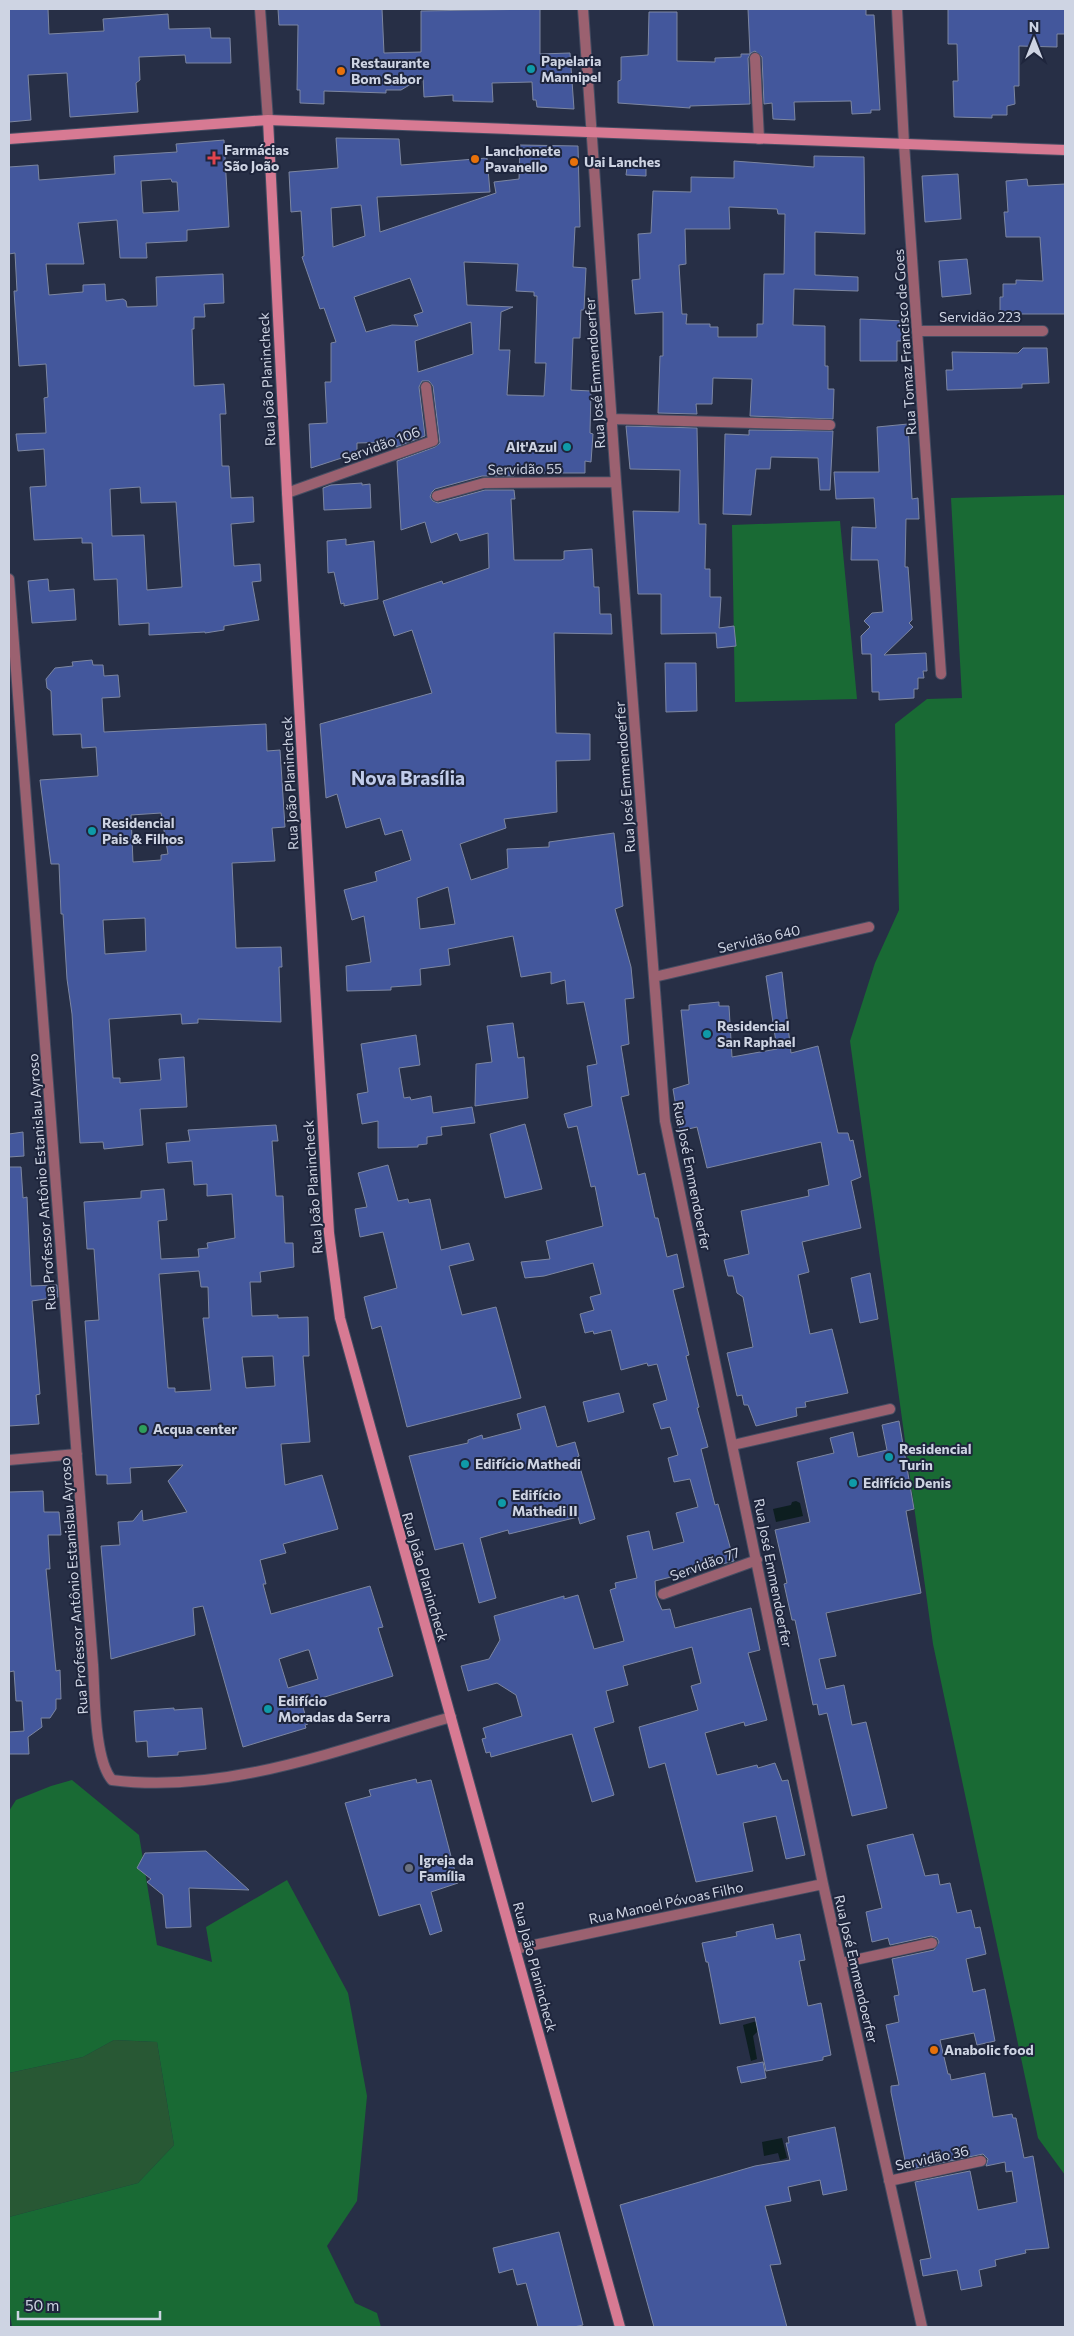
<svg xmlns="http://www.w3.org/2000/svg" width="1074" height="2336" font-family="Commissioner,sans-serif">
<rect width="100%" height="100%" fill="#272f46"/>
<path fill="#285834" d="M114,2040L157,2042L174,2145L138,2183L9,2217V2073L83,2057Z"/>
<path fill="#196a34" d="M1065,495V2175L1038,2138L933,1644L850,1041L875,963L899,910L895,724L927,699L962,698L951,498Z
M840,521L857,699L735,702L732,525Z
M72,1780L139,1835L157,1945L212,1962L206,1927L287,1880L348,1993L367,2096L357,2201L327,2246L355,2303L377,2313L381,2327H12L9,2306V2217L138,2183L174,2145L157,2042L114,2040L83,2057L9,2073V1811L16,1800L51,1786Z"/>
<path fill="#0d1e20" d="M796,1501L800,1503L803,1516L776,1522L773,1509L791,1505L792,1502Z
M757,2021L760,2029L753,2036L757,2059L751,2061L743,2025Z
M782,2138L787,2158L780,2160L778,2153L764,2156L762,2142Z"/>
<path fill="#43579c" stroke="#7c86a1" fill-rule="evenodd" d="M9,9H48L49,34L104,31L103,19L168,14L169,29L210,28L211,38H230L231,63H186L185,55L139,57L140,80L136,83L138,112L70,117L67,73L28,75L31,120L9,122Z
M278,9H382L384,53L421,52V11L540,9V54L570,53L574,109L537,107L536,100H533L532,82L492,83L493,102L453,101V95L424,97L423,77L401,90H386V93L324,91V104L300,103V90H297L298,25H279Z
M748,9H866V15H874L880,110H871V113L852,114L851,101L794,102L795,120L773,119L772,103L764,104L762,57L755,51L751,53L748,58L750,104L690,106V108L618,103V81L621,80V57L648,55L649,12H677V61L715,62V58L741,57V54H750Z
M948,9H1065V34H1057V47L1019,46V86H1014L1015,104L1007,106V115H992V118L954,117L953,81H958L957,44H948Z
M336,138L399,139L401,165L487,158L490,192L377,197L380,232L496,193L494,182L519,179L520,145L578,146L580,227H575L573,267L586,268L584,310H581L580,338H573L571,390L591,391L590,433L593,434L591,462L585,461V473H514V476H482L435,489L432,492L430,497L433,501L438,503L485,490H514L515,499H511L514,560H561L564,559V551L592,549L594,587H599L600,614H611L612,634L554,633L556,733L590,734V760L556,761L557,812L504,819L506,828L460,844L471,880L508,868L507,849L549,847V842L614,833L623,906L615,909L631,967L634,998L625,999L629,1044L621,1046L629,1095L621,1097L638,1175L645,1173L655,1218H658L667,1257L677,1254L684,1287L673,1290L689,1355L686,1356L699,1407L697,1408L708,1447L701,1449L715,1505L718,1504L734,1561L655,1581L656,1596L662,1610L670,1609L675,1628L751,1608L760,1650L748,1653L767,1720L745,1726L744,1722L705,1733L717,1775L757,1765L758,1768L775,1763L782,1781L788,1780L805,1855L786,1859L776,1816L743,1823L753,1871L696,1882L665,1763L649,1768L639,1727L698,1710L691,1686L701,1683L692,1647L623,1666L628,1685L606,1691L614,1722L594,1728L614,1795L592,1802L572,1734L491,1757L490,1752L486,1753L482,1739L486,1738L483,1728L522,1716L516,1695L497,1683L468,1691L461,1666L489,1659L500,1640L494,1616L564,1596V1599L578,1595L594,1649L624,1641L610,1590L616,1588L615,1583L637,1578L627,1536L649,1531L653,1550L684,1542L676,1513L698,1507L690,1479L674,1482L668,1458L678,1455L670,1427L661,1429L653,1404L667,1400L657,1364L648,1366L647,1363L621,1370L611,1330L594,1334L593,1331L585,1333L580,1314L594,1310L590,1297L601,1294L593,1263L544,1276L525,1278L521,1262L550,1259L546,1241L603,1226L595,1186L591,1187L577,1126L568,1128L564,1114L592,1106L587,1066L597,1064L584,1002L567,1004L565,980L551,984V972L521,977L513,936L448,949L450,965L420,969L421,985L391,987V990L347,991L346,966L371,962L364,916L352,920L344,890L377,881L375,872L411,860L402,830L385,835L380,818L346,828L337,794L326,798L320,724L432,693L412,630L394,636L383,601L442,581L443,584L489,568L488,533L460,541L457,533L431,543L425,522L401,530L397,461L435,447L440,443L433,386L429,381H422L419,387L425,436L396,447V442L357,443V453L311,468L309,424L327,423L325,382H331V343L336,342L324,308L320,309L302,257L304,256L301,211L291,212L289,172L338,168ZM361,205L365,236L333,247L331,208ZM464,262L518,264L516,291L534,292V296H537L535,363H546L544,396L507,395L510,350H499L501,312L513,307L467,305ZM410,278L423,312L414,315L418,326L392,325L366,332L354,297ZM471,322L473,354L418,372L415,341ZM448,887L455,924L420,929L417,898Z
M224,140L229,227L187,230V241L146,243L147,258H120L117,220L78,223L84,264H46L49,295L83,292V285L105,284L106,301L123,299L126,301L127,307L157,306L156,277L223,274L224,303L204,304L205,317H194V329H192L194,386L224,384L226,414H220L222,466H229L231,498L253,497L254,522L231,524L234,566L260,564L261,581L252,582L259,620L224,626V630L205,633V632L149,635V623L119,625L117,579L94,580L92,543H82V538L34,540L30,487L46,486L44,449L18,451L16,434L46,433L44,398L48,397L46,364L19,366L14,291H17L15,253L9,254V167L38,165L39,180L115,174L114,156L177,152L176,144ZM171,179L172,182H177L179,211L143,213L141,181ZM140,487L141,503L176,502L182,587L147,590L144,535L112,536L110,489Z
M814,156L864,157L865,234L815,232V275L858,277V291L794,289L793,325L825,326V366H828V389H834L833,419L750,416L752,379L713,378L712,404H696L697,414L658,413L660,356H663V312L635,314L632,280L640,279L638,234L651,233L653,191L691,192V177L734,178V161L814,167ZM729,207L777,209L778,214H785L784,274H764L763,324H757V337H718V327H710V324H686L687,314H682L679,265L686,264L685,229H730Z
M628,160L646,161V176L626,175Z
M958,174L961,219L925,222L922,176Z
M1027,179L1028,186L1065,184V314H1000V297H1003V284H1016V280L1043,281L1040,237H1006L1004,212H1008L1006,181Z
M967,259L971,294L942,297L939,261Z
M860,319L904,321L906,341H897V361H860Z
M1023,348H1047L1049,383L1022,384V388L947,390L946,370H953L952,352L1018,353Z
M908,424L912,499L918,498L919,519H906L905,567H908L912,620L909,623L913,627L884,655L926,653L927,671H923L924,678H918V689H914V698L879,700V692H872L871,654H862L861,636L870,627L864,621L872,613L883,612L878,560H851L852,527L876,528L874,498L836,499L834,472H879L877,427Z
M626,426L697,428L699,524H706L705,569H710V597H721L719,628L734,626L736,646L717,648L716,633L661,634V594H638L633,511L679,512L680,470L630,469Z
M749,430L833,431L830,490H820L818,458L771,457L770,469H756L751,515L723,514L725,434L749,435Z
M362,483V485L370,484L371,508L324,510L323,488L331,485Z
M346,539V545L374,541L378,599L344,606V603L341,604L334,572L328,573L327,541Z
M48,579L49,591L74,589L76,620L32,623L28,581Z
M92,660L93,665H103L104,676L118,675L120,697L102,698L104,732L266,724L267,751L280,750L285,827L272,828L275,861L232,863L236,948L281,947L282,967H279L281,1022L198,1019V1023L182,1024L181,1014L109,1019L113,1078H120V1083L161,1080L159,1059L184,1057L187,1107L140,1109L143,1145L104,1149L103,1142L80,1143L72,1014L67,979L63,914H61L59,864H51L40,780L98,776L96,747L82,748L81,734L53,735L51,691L47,688L46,679L55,668L73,666L72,662ZM161,813L168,854L161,855V860L133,862L131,815ZM145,918L146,951L105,954L103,920Z
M665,663H696L697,711L666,712Z
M782,972L791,1053L818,1046L838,1133H848L850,1141L853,1140L861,1177L851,1181L861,1228L802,1242L809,1272L798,1275L810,1334L832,1329L848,1393L805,1402L806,1407L796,1408L797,1416L756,1426L748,1405H744L742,1395L737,1396L727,1353L753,1347L743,1297L737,1293L733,1276H728L724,1260L749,1254L741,1211L809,1196L808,1190L829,1185L821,1142L707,1168L697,1127L680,1131L673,1089L689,1084L681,1010H689V1005L719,1002V1006H729L732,1057L777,1049L766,976Z
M513,1023L518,1058L524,1057L528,1098L475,1106L476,1064L492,1062L487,1026Z
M416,1035L420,1065L399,1068L404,1098L410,1097L411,1100L431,1096L433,1113L472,1107L475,1123L441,1127L442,1135L427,1137V1144L418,1145V1147L378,1148V1121L362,1124L357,1094L368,1092L361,1044Z
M525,1124L542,1189L505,1198L490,1134Z
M276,1125L278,1141H272L276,1196H283L285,1243H293L294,1267L260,1272L261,1282H250L252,1316L278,1315V1318L308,1317L309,1356H303L310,1442L281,1444L285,1485L322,1475L338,1529L283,1544L286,1553L260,1560L266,1584H263L271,1614L370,1586L383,1627L378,1628L393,1676L302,1704L308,1724L305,1725L306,1728L243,1747L203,1606L193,1608L195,1635L111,1659L101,1546L120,1545L118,1522L133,1521L142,1510L143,1521L187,1512L168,1481L183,1465L130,1468L131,1483L107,1484V1475H96L85,1321L99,1320L94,1249H87L84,1202L141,1198V1191L164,1189L167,1220L158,1221L161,1259L199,1257L198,1249L208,1248L207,1243L235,1238L232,1194L207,1196V1184L194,1185L192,1161L168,1163L166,1143L190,1141L188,1130ZM199,1271L201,1287H208L209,1318H203L211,1390L175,1392V1388H168L159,1274ZM273,1356L275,1386L246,1388L242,1357ZM307,1650H309L318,1679L288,1688L279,1659Z
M23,1132L24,1156L9,1157V1134Z
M388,1165L398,1201L408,1199L409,1203L430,1199L441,1250L469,1243L474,1260L449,1266L462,1315L496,1307L521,1398L407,1427L381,1326L372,1329L364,1297L397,1288L383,1232L360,1237L355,1209L367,1207L358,1173Z
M9,1167H21L23,1198L27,1197L31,1286L57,1285L58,1297L32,1301L40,1394L36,1395L39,1424L9,1426Z
M870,1273L878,1319L860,1323L851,1278Z
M619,1393L624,1412L588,1422L583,1402Z
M545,1406L557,1447L575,1442L579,1456L577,1457L595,1519L580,1524L578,1517L509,1534L508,1530L480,1538L496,1598L479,1603L463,1543L435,1550L409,1456L468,1443V1440L482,1435L483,1439L521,1429L517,1414Z
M899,1421L914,1509L906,1511L921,1593L826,1613L836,1656L819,1659L826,1689L844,1685L852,1725L866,1722L887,1808L852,1816L827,1713L819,1715L817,1704L813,1705L795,1620H792L784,1584L787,1583L775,1530L810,1522L797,1462L834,1453L830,1438L853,1432L858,1457L887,1450L882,1425Z
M43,1491L44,1512H59L61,1535H48L50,1569H46L56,1671L60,1670L61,1699H56V1709L50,1718H41L42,1727L28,1737L29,1754H9V1732L24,1731L22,1701H16L14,1671L9,1672V1492Z
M174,1708V1710L202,1708L206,1749L178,1752V1755L148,1757L147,1741L136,1742L134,1711Z
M416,1779L417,1783L431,1780L458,1883L431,1892L442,1931L430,1935L420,1904L379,1916L345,1803L371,1796L369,1790Z
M913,1834L925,1876L938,1874L940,1885L950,1883L957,1913L971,1910L975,1928L980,1927L986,1954L966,1959L973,1992L985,1989L995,2041L977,2045L974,2033L940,2040L948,2074H950L951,2080L985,2073L993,2117L1012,2114L1013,2118H1016L1024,2158L1033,2156L1049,2248L1025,2250L1026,2253L995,2260L996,2266L979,2270L982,2286L961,2290L957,2270L923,2276L920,2260L931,2258L915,2182L970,2171L978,2210L1017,2202L1012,2171L1006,2172L1005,2162L986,2166L988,2159L983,2154L907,2170L891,2092V2086L899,2085L886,2025L899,2022L894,1996L899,1995L892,1959L934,1950L939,1942L937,1938L931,1936L890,1945L888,1938L872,1942L866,1912L882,1908L867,1845Z
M206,1851L249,1890L189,1888L191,1927L166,1928L163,1895L147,1882L151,1879L137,1868L145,1853Z
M773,1924L776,1939L800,1934L805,1960L799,1961L808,2006L821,2003L831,2055L823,2057V2060L766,2071L755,2017L720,2024L708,1962H706L702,1943L737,1936L736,1932Z
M763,2062L766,2078L741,2083L737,2067Z
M835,2127L847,2190L823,2195L820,2180L788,2187L791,2201L765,2206L781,2264L770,2265L787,2327H654L620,2205L755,2166L790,2160L786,2143H789L788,2137Z
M559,2232L583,2325L574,2327H538L526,2283L517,2285L513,2269L499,2273L493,2248Z"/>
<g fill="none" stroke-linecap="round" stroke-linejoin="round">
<g stroke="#454d62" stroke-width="12">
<path id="minor" d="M583,9L616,482L665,1121L823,1884L922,2327
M897,9L904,144L941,674
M755,58L759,139
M918,331H1043
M612,419L830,425
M287,493L433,441L426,387
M437,496L484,483L616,482
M9,579L93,1665C95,1694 94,1759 112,1780C225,1795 344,1748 451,1717
M654,977L869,927
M733,1445L890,1409
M9,1460L77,1454
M663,1594L757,1560
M515,1949L823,1884
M841,1963L932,1943
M889,2181L981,2161"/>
</g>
<g stroke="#454d62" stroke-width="12">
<path id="tertiary" d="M260,9L268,120"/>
</g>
<g stroke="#454d62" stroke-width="12">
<path id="secondary" d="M268,120L287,493L329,1233L340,1318L620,2327
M9,139L268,120L1065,150"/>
</g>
<use href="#minor" stroke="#9b6170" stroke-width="10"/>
<use href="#tertiary" stroke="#9b6170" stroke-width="10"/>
<use href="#secondary" stroke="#d77a93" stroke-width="10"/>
</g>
<g fill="#0f9aa8" stroke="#1e253c" stroke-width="2">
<circle cx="531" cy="69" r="5"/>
<circle cx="567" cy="447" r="5"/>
<circle cx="92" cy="831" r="5"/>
<circle cx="707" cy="1034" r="5"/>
<circle cx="889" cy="1457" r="5"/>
<circle cx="465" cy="1464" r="5"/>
<circle cx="853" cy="1483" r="5"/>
<circle cx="502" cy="1503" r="5"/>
<circle cx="268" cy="1709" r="5"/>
</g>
<g fill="#e8710a" stroke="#1e253c" stroke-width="2">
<circle cx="341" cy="71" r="5"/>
<circle cx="475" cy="159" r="5"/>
<circle cx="574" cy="162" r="5"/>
<circle cx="934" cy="2050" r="5"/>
</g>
<path fill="#e0444e" stroke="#1e253c" stroke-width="2" d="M211.5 150.5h5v5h5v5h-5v5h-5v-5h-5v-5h5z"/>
<circle fill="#2e9e5b" stroke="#1e253c" stroke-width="2" cx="143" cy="1429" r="5"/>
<circle fill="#6b7280" stroke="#1e253c" stroke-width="2" cx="409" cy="1868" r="5"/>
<g text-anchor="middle" stroke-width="4" stroke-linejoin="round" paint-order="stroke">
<g font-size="14" font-weight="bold" fill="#ced4e3" stroke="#1e253c" text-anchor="start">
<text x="541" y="66">Papelaria<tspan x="541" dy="16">Mannipel</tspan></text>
<text x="351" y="68">Restaurante<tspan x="351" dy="16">Bom Sabor</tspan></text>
<text x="224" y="155">Farmácias<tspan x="224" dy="16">São João</tspan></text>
<text x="485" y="156">Lanchonete<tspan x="485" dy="16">Pavanello</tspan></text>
<text x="584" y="167">Uai Lanches</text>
<text x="557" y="452" text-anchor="end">Alt'Azul</text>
<text x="102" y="828">Residencial<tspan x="102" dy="16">Pais &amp; Filhos</tspan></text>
<text x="717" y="1031">Residencial<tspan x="717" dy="16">San Raphael</tspan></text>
<text x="153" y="1434">Acqua center</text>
<text x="899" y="1454">Residencial<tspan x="899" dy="16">Turin</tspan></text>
<text x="475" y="1469">Edifício Mathedi</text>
<text x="863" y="1488">Edifício Denis</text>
<text x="512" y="1500">Edifício<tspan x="512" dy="16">Mathedi II</tspan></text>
<text x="278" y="1706">Edifício<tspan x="278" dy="16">Moradas da Serra</tspan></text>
<text x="419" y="1865">Igreja da<tspan x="419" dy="16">Família</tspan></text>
<text x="944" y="2055">Anabolic food</text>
</g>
<g font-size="14" fill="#ced4e3" stroke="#1e253c">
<text x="980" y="322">Servidão 223</text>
<text transform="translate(905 342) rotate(-94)" y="5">Rua Tomaz Francisco de Goes</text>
<text transform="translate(595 373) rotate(-94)" y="5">Rua José Emmendoerfer</text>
<text transform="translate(267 379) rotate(-93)" y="5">Rua João Planincheck</text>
<text transform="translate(381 445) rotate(-20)" y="5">Servidão 106</text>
<text transform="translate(525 469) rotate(-1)" y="5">Servidão 55</text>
<text transform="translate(625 777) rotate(-94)" y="5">Rua José Emmendoerfer</text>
<text transform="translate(290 783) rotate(-93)" y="5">Rua João Planincheck</text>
<text transform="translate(759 939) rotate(-13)" y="5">Servidão 640</text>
<text transform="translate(692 1176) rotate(79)" y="5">Rua José Emmendoerfer</text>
<text transform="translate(42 1182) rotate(-94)" y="5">Rua Professor Antônio Estanislau Ayroso</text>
<text transform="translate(313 1187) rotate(-94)" y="5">Rua João Planincheck</text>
<text transform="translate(705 1564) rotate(-20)" y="5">Servidão 77</text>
<text transform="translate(773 1573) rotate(79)" y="5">Rua José Emmendoerfer</text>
<text transform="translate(425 1577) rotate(74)" y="5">Rua João Planincheck</text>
<text transform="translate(74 1586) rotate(-94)" y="5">Rua Professor Antônio Estanislau Ayroso</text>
<text transform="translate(666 1903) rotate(-12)" y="5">Rua Manoel Póvoas Filho</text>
<text transform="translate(535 1967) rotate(75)" y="5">Rua João Planincheck</text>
<text transform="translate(856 1969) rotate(77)" y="5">Rua José Emmendoerfer</text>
<text transform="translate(932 2158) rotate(-12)" y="5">Servidão 36</text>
</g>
<g font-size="19" font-weight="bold" fill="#c1ccea" stroke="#1e253c">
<text x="408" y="785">Nova Brasília</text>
</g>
</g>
<rect width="1074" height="2336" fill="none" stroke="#ced4e3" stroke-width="20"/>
<g transform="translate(1034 40)" stroke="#1e253c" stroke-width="4" paint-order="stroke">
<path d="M0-4L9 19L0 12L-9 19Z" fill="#ced4e3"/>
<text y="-8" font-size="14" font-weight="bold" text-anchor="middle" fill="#ced4e3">N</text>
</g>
<path d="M18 2311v8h142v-8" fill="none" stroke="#ced4e3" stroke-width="2.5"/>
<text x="25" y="2311" font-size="15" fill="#ced4e3" stroke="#1e253c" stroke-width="4" paint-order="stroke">50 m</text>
</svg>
